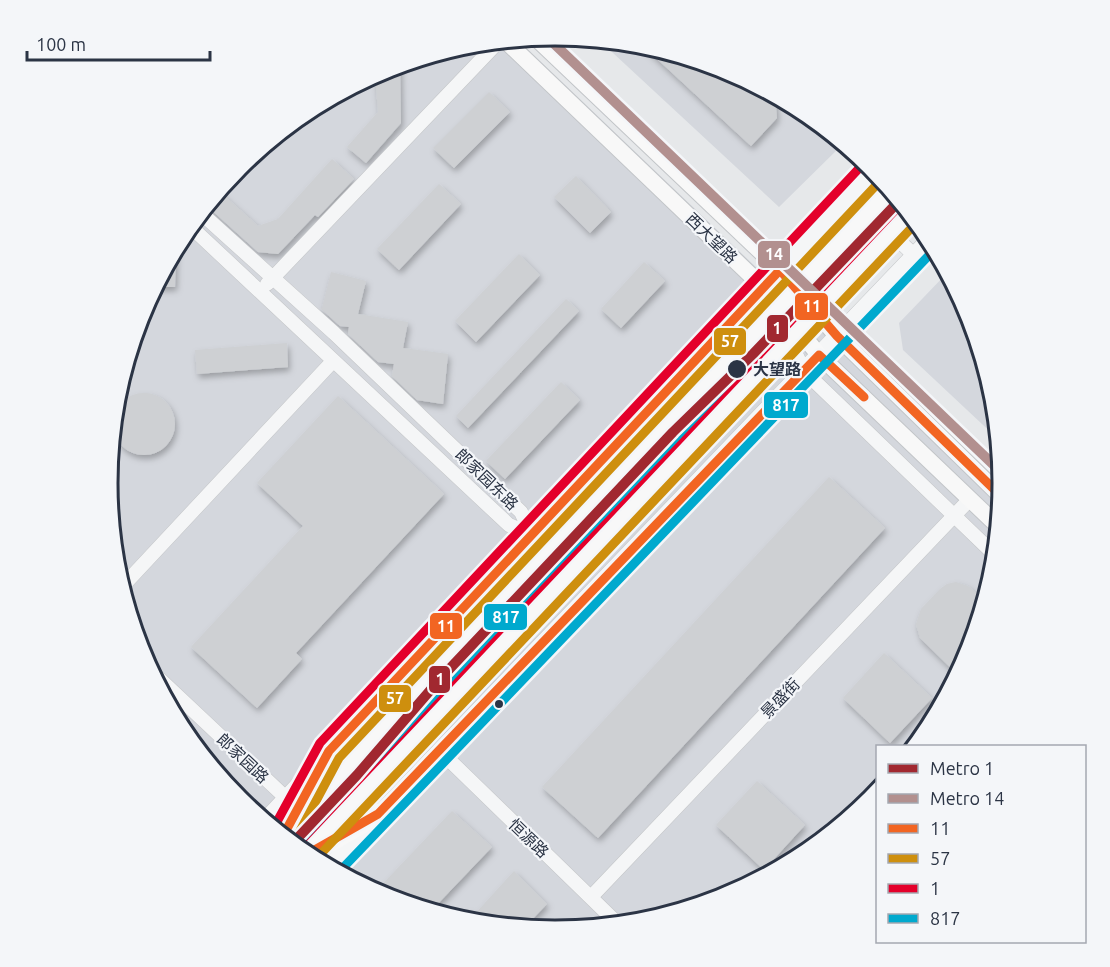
<svg xmlns="http://www.w3.org/2000/svg" width="1110" height="967" font-family="Ubuntu,'Noto Sans SC',sans-serif">
<defs>
<filter id="shadow"><feDropShadow dx="2" dy="4" stdDeviation="3" flood-color="#0004"/></filter>
</defs>
<rect width="100%" height="100%" fill="#e6e8ea"/>
<path fill="#d4d7dd" d="M518,40L1001,501L994,571L968,655L927,732L915,746H878L877,792L871,800L803,856L726,897L642,922L555,931L467,922L383,897L306,855L238,800L183,732L141,654L116,570L108,483L116,396L142,312L183,235L239,167L307,111L384,70L468,45Z
M599,40L643,45L727,70L804,112L843,144L779,207Z
M947,273L969,313L994,397L998,439L903,350L899,323Z"/>
<path fill="#ced0d3" filter="url(#shadow)" d="M642,45L727,70L775,96L777,118L751,146Z
M400,65L401,123L366,163L347,147L378,112L375,75Z
M489,92L510,112L454,168L433,148Z
M332,159L354,179L318,217L315,215L278,254L258,252L207,206L219,191L258,226L278,219Z
M576,176L611,212L590,233L554,197Z
M439,184L461,204L399,270L377,249Z
M176,249L175,287H155L170,260Z
M519,254L540,275L476,342L455,321Z
M644,262L665,281L621,328L601,309Z
M331,272L366,281L358,314L408,322L403,348L448,354L443,404L417,400L392,376L394,364L378,362L348,334L349,327L340,326L320,308H322Z
M566,299L579,311L468,428L456,416Z
M287,343L288,367L197,374L195,350Z
M561,382L580,400L505,479L486,461Z
M113 424a31 31 0 1 1 62 0a31 31 0 1 1-62 0Z
M338,396L444,494L296,653L302,659L257,708L191,647L303,526L257,483Z
M829,477L885,528L598,838L542,787Z
M956,582L968,586L985,601L968,655L958,675L920,638L916,624L921,609L940,589L947,584Z
M884,653L932,698L890,743L843,698Z
M757,781L805,825L764,870L716,825Z
M452,811L492,847L431,911L383,897L375,892Z
M514,871L547,904L524,928L467,922L458,920L468,909L474,915Z"/>
<g fill="none" stroke-linecap="round" stroke-linejoin="round">
<g stroke="#c4c6c8" stroke-width="15">
<path id="minor" d="M851,195L914,255
M201,213L334,333L521,512L532,535
M190,226L509,525L532,535
M267,284L498,42
M774,308L804,371L995,555
M121,588L333,361
M149,669L285,797
M439,750L619,925
M264,820L874,170
M327,867L929,238
M591,897L970,499"/>
</g>
<g stroke="#c2c5c8" stroke-width="18">
<path id="major" d="M536,38L780,270L837,336L1001,496
M506,41L764,288L819,355L998,526"/>
</g>
<g stroke="#b8bbbf" stroke-width="21">
<path id="highway" d="M290,822L329,751
M286,838L517,587
M319,848L378,814
M305,854L539,606"/>
</g>
<use href="#minor" stroke="#f5f6f7" stroke-width="14"/>
<use href="#major" stroke="#f8f8f8" stroke-width="16"/>
<use href="#highway" stroke="#f8f8f8" stroke-width="20"/>
<g stroke="#b8bbbf" stroke-width="21" stroke-linecap="butt">
<path id="highway-bridge" d="M517,587L892,192
M539,606L909,213"/>
</g>
<use href="#highway-bridge" stroke="#f8f8f8" stroke-width="20"/>
<g stroke="#f4f6f9" stroke-width="14">
<path id="bus-1" d="M283,836L329,751L780,270L837,336L1001,496
M306,855L378,814L819,355L864,397"/>
</g>
<g stroke="#f4f6f9" stroke-width="14">
<path id="bus-2" d="M294,842L339,758L882,179
M315,860L917,222"/>
</g>
<g stroke="#f4f6f9" stroke-width="14">
<path id="bus-3" d="M273,829L320,743L865,162
M296,846L900,205"/>
</g>
<g stroke="#f4f6f9" stroke-width="14">
<path id="bus-4" d="M295,846L526,595L900,201
M338,873L935,249"/>
</g>
<use href="#bus-1" stroke="#f26522" stroke-width="9"/>
<use href="#bus-2" stroke="#ce8f0e" stroke-width="9"/>
<use href="#bus-3" stroke="#e4002b" stroke-width="9"/>
<use href="#bus-4" stroke="#00a9ce" stroke-width="9"/>
<g stroke="#f4f6f9" stroke-width="15">
<path id="metro-1" d="M292,844L357,775L440,679L673,432L753,354L899,201"/>
</g>
<g stroke="#f4f6f9" stroke-width="15">
<path id="metro-2" d="M547,37L1001,472"/>
</g>
<use href="#metro-1" stroke="#a12830" stroke-width="10"/>
<use href="#metro-2" stroke="#b2908f" stroke-width="10"/>
</g>
<g fill="#2b3445" stroke="#f4f6f9" stroke-width="2">
<circle cx="737" cy="369" r="10"/>
<circle cx="499" cy="704" r="5"/>
</g>
<g text-anchor="middle" stroke-width="4.5" stroke-linejoin="round" paint-order="stroke">
<g font-size="16" fill="#2b3445" stroke="#f4f6f9">
<text transform="translate(712 238) rotate(44)" y="6">西大望路</text>
<text transform="translate(487 479) rotate(44)" y="6">郎家园东路</text>
<text transform="translate(780 698) rotate(-46)" y="6">景盛街</text>
<text transform="translate(243 758) rotate(43)" y="6">郎家园路</text>
<text transform="translate(529 838) rotate(44)" y="6">恒源路</text>
</g>
<g font-size="16" font-weight="bold" fill="#2b3445" stroke="#f4f6f9" text-anchor="start">
<text x="753" y="375">大望路</text>
</g>
</g>
<path d="M0 0H1110V967H0ZM118 483a437 437 0 1 1 874 0a437 437 0 1 1-874 0Z" fill="#f4f6f9" fill-rule="evenodd"/>
<path fill="none" stroke="#2b3445" stroke-width="3" d="M118 483a437 437 0 1 1 874 0a437 437 0 1 1-874 0Z"/>
<g stroke="#f4f6f9" stroke-width="2">
<rect x="757" y="240" width="34" height="29" rx="6" fill="#b2908f"/>
<rect x="794" y="292" width="35" height="29" rx="6" fill="#f26522"/>
<rect x="766" y="314" width="23" height="29" rx="6" fill="#a12830"/>
<rect x="713" y="327" width="34" height="29" rx="6" fill="#ce8f0e"/>
<rect x="763" y="391" width="46" height="28" rx="6" fill="#00a9ce"/>
<rect x="483" y="603" width="45" height="28" rx="6" fill="#00a9ce"/>
<rect x="429" y="612" width="34" height="28" rx="6" fill="#f26522"/>
<rect x="428" y="665" width="23" height="29" rx="6" fill="#a12830"/>
<rect x="378" y="684" width="34" height="29" rx="6" fill="#ce8f0e"/>
</g>
<g font-size="16" text-anchor="middle" font-weight="bold" fill="#fff">
<text x="774" y="260">14</text>
<text x="812" y="312">11</text>
<text x="777" y="334">1</text>
<text x="730" y="347">57</text>
<text x="786" y="411">817</text>
<text x="506" y="623">817</text>
<text x="446" y="632">11</text>
<text x="440" y="685">1</text>
<text x="395" y="704">57</text>
</g>
<rect x="876" y="745" width="210" height="198" fill="#f4f6f9" stroke="#a4a8b1" stroke-width="1.5"/>
<rect x="888" y="764" width="30" height="9" fill="#a12830" stroke="#a4a8b1" stroke-width="1.5"/>
<text x="930" y="775" font-size="18" fill="#2b3445">Metro 1</text>
<rect x="888" y="794" width="30" height="9" fill="#b2908f" stroke="#a4a8b1" stroke-width="1.5"/>
<text x="930" y="805" font-size="18" fill="#2b3445">Metro 14</text>
<rect x="888" y="824" width="30" height="9" fill="#f26522" stroke="#a4a8b1" stroke-width="1.5"/>
<text x="930" y="835" font-size="18" fill="#2b3445">11</text>
<rect x="888" y="854" width="30" height="9" fill="#ce8f0e" stroke="#a4a8b1" stroke-width="1.5"/>
<text x="930" y="865" font-size="18" fill="#2b3445">57</text>
<rect x="888" y="884" width="30" height="9" fill="#e4002b" stroke="#a4a8b1" stroke-width="1.5"/>
<text x="930" y="895" font-size="18" fill="#2b3445">1</text>
<rect x="888" y="914" width="30" height="9" fill="#00a9ce" stroke="#a4a8b1" stroke-width="1.5"/>
<text x="930" y="925" font-size="18" fill="#2b3445">817</text>
<path d="M27 51v9h183v-9" fill="none" stroke="#2b3445" stroke-width="3"/>
<text x="36" y="51" font-size="18" fill="#2b3445" stroke="#f4f6f9" stroke-width="4.5" paint-order="stroke">100 m</text>
</svg>
